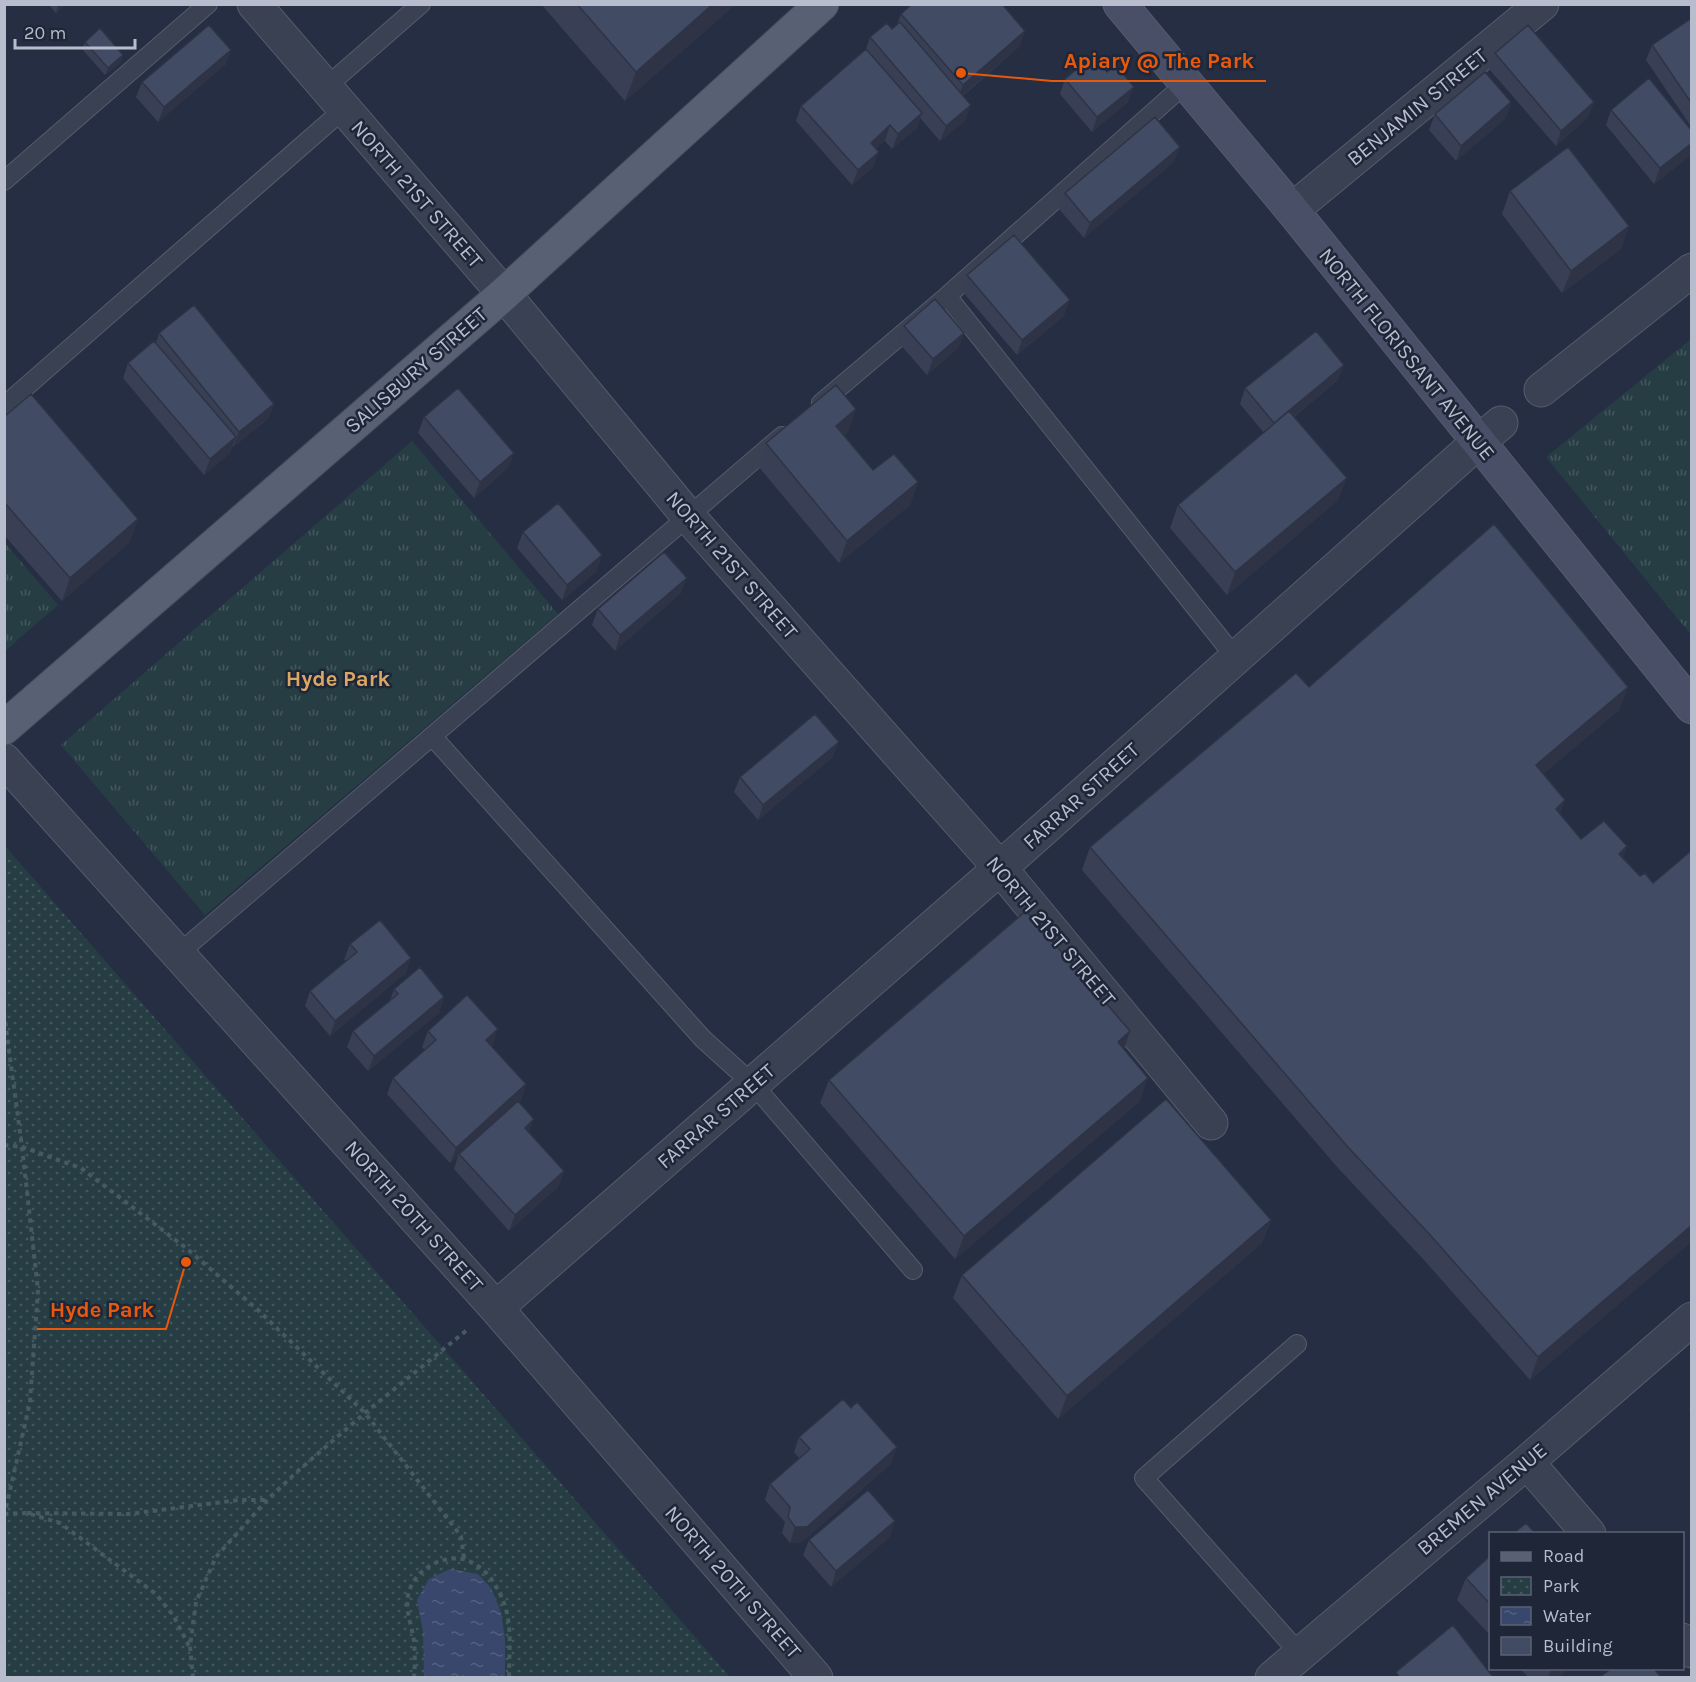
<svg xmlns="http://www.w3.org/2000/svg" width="1696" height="1682" font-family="Karla,sans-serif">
<defs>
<pattern id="grass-tufts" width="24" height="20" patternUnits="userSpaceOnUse" patternTransform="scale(1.5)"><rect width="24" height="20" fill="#273d44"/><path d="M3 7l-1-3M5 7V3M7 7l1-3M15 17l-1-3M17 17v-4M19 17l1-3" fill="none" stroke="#44575e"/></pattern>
<pattern id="park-dots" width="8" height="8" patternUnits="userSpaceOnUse" patternTransform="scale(1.5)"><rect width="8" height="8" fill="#273d44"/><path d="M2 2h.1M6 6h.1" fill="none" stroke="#44575e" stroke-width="1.8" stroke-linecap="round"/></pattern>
<pattern id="water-ripples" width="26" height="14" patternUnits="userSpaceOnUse" patternTransform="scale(1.5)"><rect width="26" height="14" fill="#38476b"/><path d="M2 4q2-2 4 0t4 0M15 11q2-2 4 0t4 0" fill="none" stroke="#53607f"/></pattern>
</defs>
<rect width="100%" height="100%" fill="#252e43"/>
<path fill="url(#grass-tufts)" d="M1691,339V635L1546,457Z
M412,441L558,614L205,915L61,745Z
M5,543L58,605L5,651H4Z"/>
<path fill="url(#park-dots)" d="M5,846L730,1677H5Z"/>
<path fill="url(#water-ripples)" d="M450,1569L478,1574L491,1588L501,1612L505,1639V1677H424L423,1631L417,1600L429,1579Z"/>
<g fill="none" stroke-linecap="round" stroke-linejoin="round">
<g stroke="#555c6d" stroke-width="20">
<path id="lane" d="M326,87L421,4
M4,181L208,4
M947,296L1185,84
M821,403L947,296L1235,657
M4,406L344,109
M432,736L703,1039L753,1084L913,1270
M178,954L782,436
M1297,1344L1144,1478L1300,1654"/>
</g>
<g stroke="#555c6d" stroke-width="35">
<path id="street" d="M254,4L504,294L688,516L1000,868L1211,1123
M1292,210L1542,4
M1541,390L1692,270
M4,760L496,1308L816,1678
M496,1308L1000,868L1478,442L1501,423
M1527,1462L1589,1534
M1682,1640L1692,1651
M1272,1678L1527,1462L1692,1319"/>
</g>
<g stroke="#555c6d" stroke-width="35">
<path id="secondary" d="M1120,4L1292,210L1692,707"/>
</g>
<g stroke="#444a5c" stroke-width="35">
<path id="primary" d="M4,728L504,294L822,4"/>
</g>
<path stroke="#465a61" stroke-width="4" stroke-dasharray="4.5 4.5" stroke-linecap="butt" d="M4,1013L22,1147L38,1290L30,1402L4,1517
M4,1145L22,1147L81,1168L186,1248L258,1310L365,1413L461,1536L464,1559
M27,1513L129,1514L239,1500H267
M4,1514L27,1513L60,1523L156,1594L173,1615L189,1646
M193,1678L190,1646L196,1602L216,1557L267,1500L299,1470L365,1413L467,1330
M414,1678C415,1666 415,1653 414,1641C412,1626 405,1611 408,1596C412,1572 439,1555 463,1559C474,1562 486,1571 492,1580C515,1614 509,1640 509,1678"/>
<use href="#lane" stroke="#3a4153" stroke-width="18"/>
<use href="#street" stroke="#3a4153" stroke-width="33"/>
<use href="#secondary" stroke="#484f66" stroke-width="33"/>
<use href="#primary" stroke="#586073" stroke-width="33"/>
</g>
<path fill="#394056" d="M48,4H66L56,13Z
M541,4H736L625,101Z
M901,14L1020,46L963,96L965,121L940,141L920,118L917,128L892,149L885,141L876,148L873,167L852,185L796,121L801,106L866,49L870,37L892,29L897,24Z
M1692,18V128L1646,60L1652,45Z
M85,42L123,55L120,63L105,75L82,49Z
M231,50L225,65L158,122L136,97L142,82Z
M1495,53L1594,102L1588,117L1556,146L1489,69Z
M1065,79L1128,102L1092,132L1060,94Z
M1511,102L1506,118L1456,161L1429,130L1435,114Z
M1611,110L1692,131V154L1654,184L1606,125Z
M1174,162L1084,238L1059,209L1065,193Z
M1510,191L1629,226L1621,249L1562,293L1502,214Z
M967,275L1064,316L1017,355L962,291Z
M904,326L964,333L958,348L927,375L898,342Z
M159,333L274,404L268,419L233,447L232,446L230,453L204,475L123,378L128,363L156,343Z
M1338,380L1294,417L1338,500L1227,595L1170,528L1178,505L1264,433L1240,404L1245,388Z
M856,409L848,432L844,435L873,470L918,482L910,505L839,563L758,466L766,443Z
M4,417L130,542L62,601L4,535Z
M424,417L514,453L508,468L474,498L418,433Z
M523,532L597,571L562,600L517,548Z
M681,593L615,651L592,625L598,609Z
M1309,687H1628L1619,710L1543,774L1565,800L1560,813L1581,839L1627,846L1623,857L1640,876L1653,883L1692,850V1241L1530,1380L1424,1260L1338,1168L1082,870L1090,847Z
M833,757L758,820L734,792L740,777Z
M350,944L406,973L330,1036L305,1006L310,991L346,961L344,960Z
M394,989L444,997L439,1013L368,1071L347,1047L353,1031L390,1000Z
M428,1031L493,1045L491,1046L526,1084L521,1100L518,1102L529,1133L564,1171L558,1187L509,1231L454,1169L458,1156L450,1163L387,1094L393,1078L425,1050L422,1047Z
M1130,1031L1124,1050L1140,1101L955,1259L820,1103L829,1080Z
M1271,1220L1262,1243L1058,1419L953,1298L962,1275Z
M1692,1403V1413L1689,1410Z
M799,1437L892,1463L802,1542L790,1543L782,1533L785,1522L765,1500L770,1484L800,1459L794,1452Z
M890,1537L831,1587L803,1555L809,1540Z
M1491,1555V1636L1457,1600L1466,1578Z
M1520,1668H1569L1559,1677H1528Z"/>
<path fill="#2e3446" d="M59,4H66L56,13Z
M713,4H736L625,101L636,72Z
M1025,31L1020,46L957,100L963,85Z
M231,50L225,65L158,122L164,107Z
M123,55L120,63L105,75L108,68Z
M1134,87L1128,102L1092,132L1097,117Z
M1511,102L1506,118L1456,161L1461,146Z
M1594,102L1588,117L1556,146L1561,131Z
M971,105L965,121L940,141L946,126Z
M922,113L917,128L892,149L898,134Z
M890,125L885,141L866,158L871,143Z
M1692,143V154L1654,184L1660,168Z
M1180,147L1174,162L1084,238L1090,223Z
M879,152L873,167L852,185L858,170Z
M1629,226L1621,249L1562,293L1571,271Z
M1070,300L1064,316L1017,355L1022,340Z
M964,333L958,348L927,375L933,359Z
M1344,365L1338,380L1268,438L1274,423Z
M274,404L268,419L233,447L239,432Z
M856,409L848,432L828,448L836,426Z
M236,437L230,453L204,475L210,459Z
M514,453L508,468L474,498L480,482Z
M1347,478L1338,500L1227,595L1235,572Z
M918,482L910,505L839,563L847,541Z
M138,519L130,542L62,601L70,578Z
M602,555L597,571L562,600L567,585Z
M687,578L681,593L615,651L620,635Z
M1628,687L1619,710L1527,788L1536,765Z
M839,742L833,757L758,820L763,805Z
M1565,800L1556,823V809Z
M1627,846L1619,869V854Z
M411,958L406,973L330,1036L335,1021Z
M444,997L439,1013L368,1071L374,1056Z
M498,1029L493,1045L481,1056L486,1040Z
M1130,1031L1122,1054L1118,1042Z
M1148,1078L1140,1101L955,1259L964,1236Z
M526,1084L521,1100L460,1155L459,1154L458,1156L450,1163L456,1148Z
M534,1119L528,1135L525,1128Z
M564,1171L558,1187L509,1231L515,1215Z
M1271,1220L1262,1243L1058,1419L1067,1396Z
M1692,1225V1241L1530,1380L1538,1357Z
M897,1447L892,1463L802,1542L790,1543L795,1527Z
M895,1521L890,1537L831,1587L836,1571Z
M1552,1668H1569L1559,1677H1548L1551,1670Z"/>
<path fill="#424b64" stroke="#2e3446" stroke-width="1.5" d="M577,4H713L636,72Z
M912,4H1002L1025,31L963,85L901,14Z
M1692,18V104L1652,45Z
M900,22L971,105L946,126L870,37L887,23L892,29Z
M209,25L231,50L164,107L142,82Z
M1528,25L1594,102L1561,131L1495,53Z
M100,28L123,55L108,68L85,42Z
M866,49L922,113L898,134L890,125L871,143L879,152L858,170L801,106Z
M1093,55L1107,72L1116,65L1134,87L1097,117L1065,79Z
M1485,72L1511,102L1461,146L1435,114Z
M1649,78L1692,131V143L1660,168L1611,110Z
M1155,117L1180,147L1090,223L1065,193Z
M1568,147L1629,226L1571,271L1510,191Z
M1014,235L1070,300L1022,340L967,275Z
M935,299L964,333L933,359L904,326Z
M194,305L274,404L239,432L159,333Z
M1316,331L1344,365L1274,423L1245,388Z
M154,341L236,437L210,459L128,363Z
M836,385L856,409L836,426L873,470L894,454L918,482L847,541L766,443Z
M458,388L514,453L480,482L424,417Z
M31,394L138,519L70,578L4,502V417Z
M1289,411L1347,478L1235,572L1178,505Z
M558,503L602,555L567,585L523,532Z
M1494,524L1628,687L1536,765L1565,800L1556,809L1581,839L1604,821L1627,846L1619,854L1640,876L1645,873L1653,883L1692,850V1225L1538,1357L1432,1237L1347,1146L1090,847L1296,673L1309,687Z
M664,552L687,578L620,635L598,609Z
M815,714L839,742L763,805L740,777Z
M1026,911L1130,1031L1118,1042L1148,1078L964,1236L829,1080Z
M380,920L411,958L335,1021L310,991L357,952L350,944Z
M420,967L444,997L374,1056L353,1031L398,994L394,989Z
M467,995L498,1029L486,1040L526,1084L456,1148L393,1078L436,1040L428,1031Z
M1166,1099L1271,1220L1067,1396L962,1275Z
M518,1101L534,1119L525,1128L564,1171L515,1215L459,1154Z
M843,1399L851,1408L857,1402L897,1447L807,1527H795L788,1517L790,1507L770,1484L810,1449L799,1437Z
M868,1490L895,1521L836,1571L809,1540Z
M1526,1523L1535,1533H1514Z
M1491,1555V1605L1466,1578Z
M1453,1625L1493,1677H1399L1396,1672Z
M1612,1668H1653L1661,1677H1600Z"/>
<g text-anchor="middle" stroke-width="5" stroke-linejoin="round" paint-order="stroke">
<g font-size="21" fill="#b7bdcd" stroke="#1e2638">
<text transform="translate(1417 107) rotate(-39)" y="7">BENJAMIN STREET</text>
<text transform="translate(417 194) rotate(49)" y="7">NORTH 21ST STREET</text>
<text transform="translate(1407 354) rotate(51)" y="7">NORTH FLORISSANT AVENUE</text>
<text transform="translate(416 370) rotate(-41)" y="7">SALISBURY STREET</text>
<text transform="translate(732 565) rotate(49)" y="7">NORTH 21ST STREET</text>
<text transform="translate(1081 796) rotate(-42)" y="7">FARRAR STREET</text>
<text transform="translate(1051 931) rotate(50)" y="7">NORTH 21ST STREET</text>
<text transform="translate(716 1116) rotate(-41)" y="7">FARRAR STREET</text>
<text transform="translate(414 1216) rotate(48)" y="7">NORTH 20TH STREET</text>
<text transform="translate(1482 1499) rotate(-40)" y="7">BREMEN AVENUE</text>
<text transform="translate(733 1582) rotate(49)" y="7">NORTH 20TH STREET</text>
</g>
<g font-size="22" font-weight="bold" fill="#dba764" stroke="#1e2638">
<text x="338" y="686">Hyde Park</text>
</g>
</g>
<path fill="none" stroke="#e8590c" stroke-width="2" d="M961 73L1052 81H1266M186 1262L166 1329H37"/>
<g fill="#e8590c" stroke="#1e2638" stroke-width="2">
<circle cx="961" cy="73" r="6"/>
<circle cx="186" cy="1262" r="6"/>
</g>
<g font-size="22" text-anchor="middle" font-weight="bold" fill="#e8590c" stroke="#1e2638" stroke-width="5" stroke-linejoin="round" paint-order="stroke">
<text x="1159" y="68">Apiary @ The Park</text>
<text x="102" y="1317">Hyde Park</text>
</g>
<rect width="1696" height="1682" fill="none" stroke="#b7bdcd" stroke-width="12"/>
<rect x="1489" y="1532" width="195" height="138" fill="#1e2638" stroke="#5b6274" stroke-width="1.5"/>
<rect x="1501" y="1552" width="30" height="9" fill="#586073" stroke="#5b6274" stroke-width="1.5"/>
<text x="1543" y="1562" font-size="18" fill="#b7bdcd">Road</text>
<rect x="1501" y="1577" width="30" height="18" fill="url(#park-dots)" stroke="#5b6274" stroke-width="1.5"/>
<text x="1543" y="1592" font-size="18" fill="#b7bdcd">Park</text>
<rect x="1501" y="1607" width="30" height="18" fill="url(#water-ripples)" stroke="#5b6274" stroke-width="1.5"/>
<text x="1543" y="1622" font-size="18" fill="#b7bdcd">Water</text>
<rect x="1501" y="1637" width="30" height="18" fill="#424b64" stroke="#5b6274" stroke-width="1.5"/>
<text x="1543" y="1652" font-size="18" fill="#b7bdcd">Building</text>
<path d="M15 39v9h120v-9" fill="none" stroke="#b7bdcd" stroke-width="3"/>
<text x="24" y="39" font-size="18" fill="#b7bdcd" stroke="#1e2638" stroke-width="4.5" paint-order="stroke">20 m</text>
</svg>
